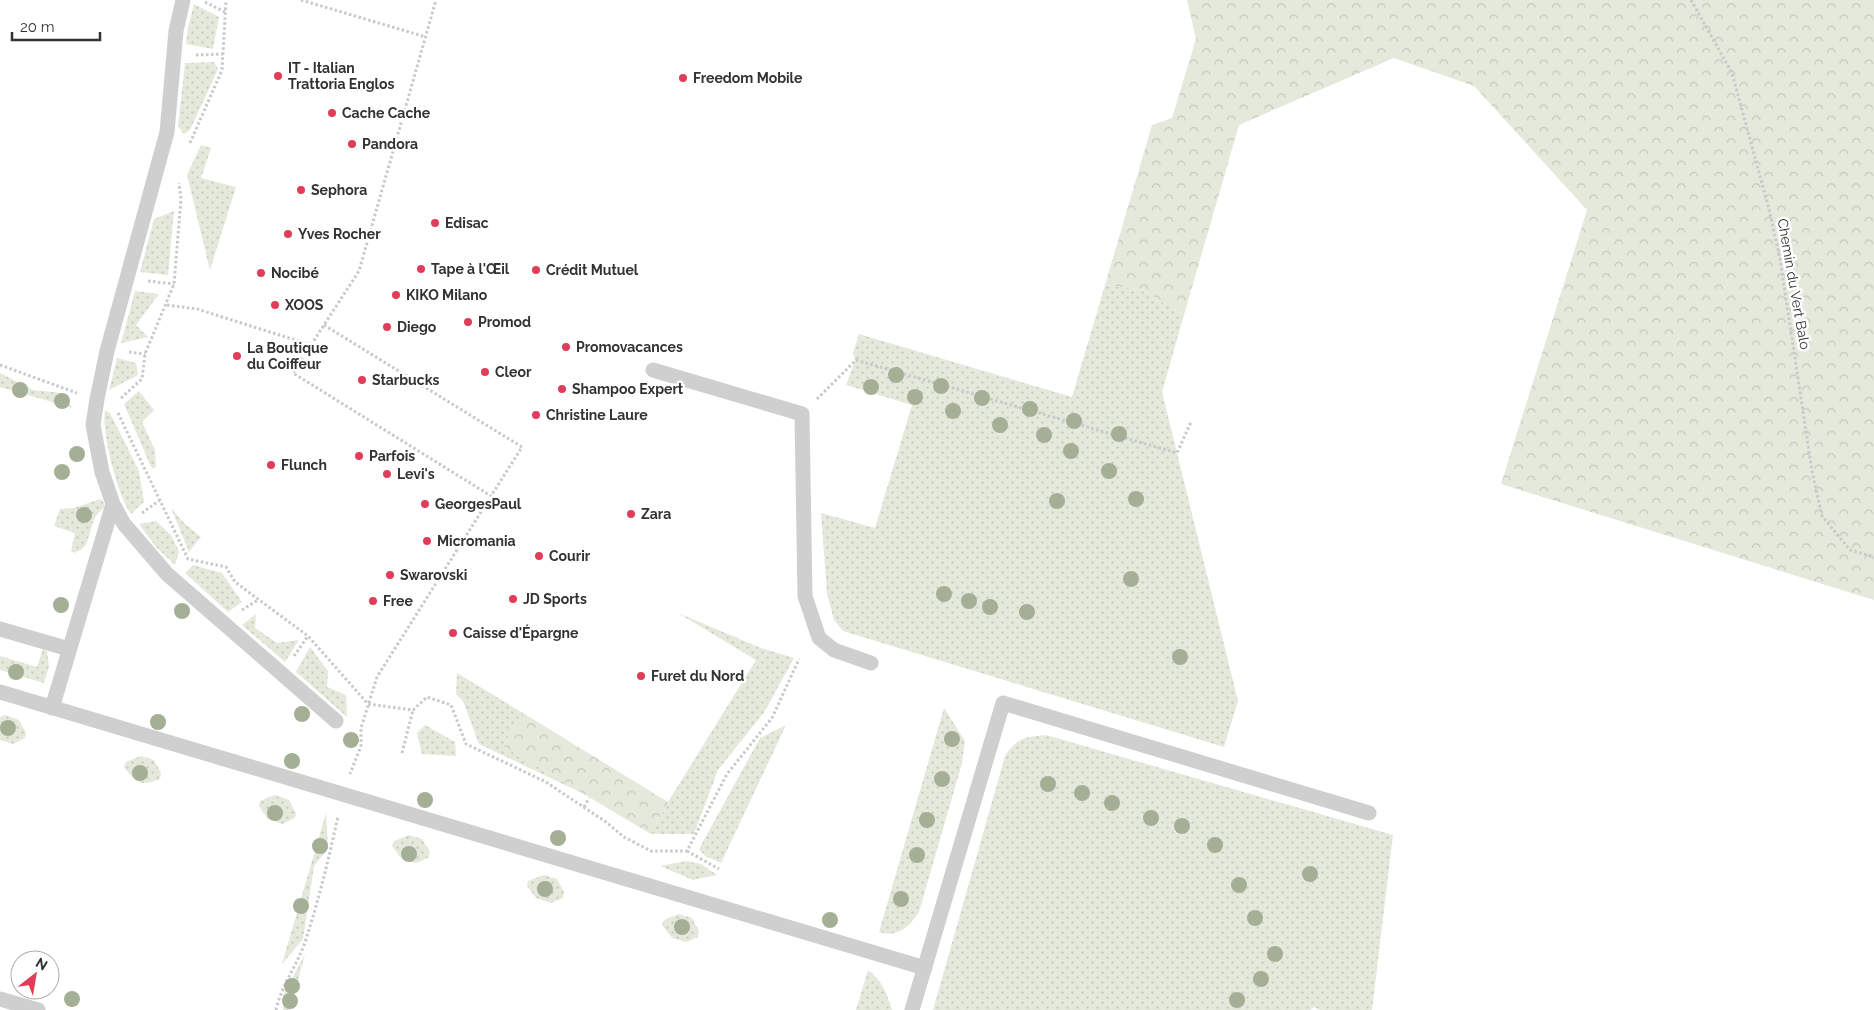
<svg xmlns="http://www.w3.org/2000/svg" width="1874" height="1010" font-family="Raleway,sans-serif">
<defs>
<pattern id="grass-dots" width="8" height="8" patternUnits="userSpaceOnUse" patternTransform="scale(1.25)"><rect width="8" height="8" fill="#e4e9dc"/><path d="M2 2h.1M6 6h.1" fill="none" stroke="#c4c8bd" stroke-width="1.8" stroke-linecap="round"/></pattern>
<pattern id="forest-crowns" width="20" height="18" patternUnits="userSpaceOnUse" patternTransform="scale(1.25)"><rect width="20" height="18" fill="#e4e9dc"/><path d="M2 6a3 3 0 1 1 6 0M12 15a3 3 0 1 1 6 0" fill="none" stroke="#c4c8bd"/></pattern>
</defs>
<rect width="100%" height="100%" fill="#fff"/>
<path fill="url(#grass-dots)" d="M194,4L219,17L213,49L186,44L188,28Z
M214,62L218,69L190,130L184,134L178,126L185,63Z
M201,145L211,148L201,178L236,187L210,270L187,175Z
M174,211L168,275L140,272L154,219Z
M1105,285L1141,289L1184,315L1162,392L1238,701L1224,747L843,631L834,620L827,593L821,513L875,528L912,405L846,385L855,361L853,353L859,334L1072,397Z
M135,291L159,294L136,325L148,337L121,343Z
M117,358L136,363L138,375L109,390Z
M0,373L33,390L61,393L73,408L0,387Z
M139,391L154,410L142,422L155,450L156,467L152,469L124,404Z
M105,410L110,413L139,471L144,502L131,514C118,496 101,432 105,410Z
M100,499L103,501L105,507C89,518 93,532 85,546C83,549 78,551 75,553L71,551L75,533L54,526L60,509L74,508Z
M171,508L183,522L201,537L189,552Z
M156,521L171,535L179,551L175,565L156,547L139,524Z
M193,565L222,573L242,602L228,612L185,573Z
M678,613L761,648L794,658L765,711L718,770L694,834H651L668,802L756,660Z
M256,614L255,628L277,643L299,640L285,662L242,625Z
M310,647L328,671L327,687L346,695L347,717L296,672Z
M43,649L47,651L49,667L44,683L0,670V656L37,667Z
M457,673L523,713L503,746L584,794L479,744L463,701L456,694Z
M944,708L965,741L962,763L919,912C909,927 898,938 879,932Z
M5,715L19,720L26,733L25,738L13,744L0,740V717Z
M425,725L455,742L456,756L422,754L417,733Z
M786,725L721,863L705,856L699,849L760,738Z
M1046,735L1393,835L1372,1010H1320L1314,1007L1310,1010H933L1005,756C1017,737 1026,737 1046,735Z
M141,756L154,760L161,773L160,779C140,787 136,783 124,767L126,762Z
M275,795L289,800L296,813L295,818L282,824L268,819L259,806L260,801Z
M326,813L328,849L314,866L303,939L282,964Z
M409,835L422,839L430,852L428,858L416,863L402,859L392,846L394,841Z
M686,861L701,864L717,875L693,880L660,866Z
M544,875L557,879L564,892L563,898L551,903L536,898L527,886L528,881Z
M679,914L692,918L699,931L698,937L686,942L672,938L662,925L664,920Z
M305,954L290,1010H283V995Z
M868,970C882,980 887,994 892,1010H856Z"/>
<path fill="url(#forest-crowns)" d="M1187,0H1874V600L1501,484L1587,210L1474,86L1394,58L1239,125L1184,315L1141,289L1105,285L1152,125L1172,118L1196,39Z
M523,713L668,802L651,834L503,746Z"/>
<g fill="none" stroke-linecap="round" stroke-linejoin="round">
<path stroke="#c9c9c9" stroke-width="3" stroke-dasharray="2.5 2.5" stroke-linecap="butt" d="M301,0L426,37
M1691,0L1732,73L1769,209L1780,259L1812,471L1822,516L1850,550L1874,557
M205,2L225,12
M196,55L223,54
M190,143L222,70L226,0
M148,281L174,284
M167,305L197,309L311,345L359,271L436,0
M324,325L522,447L491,496
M311,345L293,373L491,496L377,677L361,728V746L350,774
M129,352L145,354
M0,365L77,393
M121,398L142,379L145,354L174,284L181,199L179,183
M817,399L856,360L1177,453L1191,422
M118,413L188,559L226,567L235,582L308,636L368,704L413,710L427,697L451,705L466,744L546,782L606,822L624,837L651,851H687L727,774L772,718L799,659
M142,513L160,500
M242,610L258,600
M294,656L308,636
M402,753L413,710
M584,807L589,798
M687,851L719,869
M276,1010C282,983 298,965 306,939C319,899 329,858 338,816"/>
<path stroke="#cfcfcf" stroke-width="15" d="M183,0L176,31L167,132L107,351L97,399L93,425L102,472L113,504L124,524L167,574L336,721
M653,370L802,414L805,596L819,638L834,650L871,663
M0,629L69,649
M0,692L925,968
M52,708L113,504
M0,999L38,1010
M912,1010L1003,703L1369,813"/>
</g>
<g fill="#a4af96">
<circle cx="896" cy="375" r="8"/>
<circle cx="941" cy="386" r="8"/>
<circle cx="871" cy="387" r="8"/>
<circle cx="20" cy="390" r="8"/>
<circle cx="915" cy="397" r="8"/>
<circle cx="982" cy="398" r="8"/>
<circle cx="62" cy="401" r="8"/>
<circle cx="1030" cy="409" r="8"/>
<circle cx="953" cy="411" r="8"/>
<circle cx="1074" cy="421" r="8"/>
<circle cx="1000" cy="425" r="8"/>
<circle cx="1119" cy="434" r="8"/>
<circle cx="1044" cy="435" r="8"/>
<circle cx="1071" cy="451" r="8"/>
<circle cx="77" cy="454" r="8"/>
<circle cx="1109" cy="471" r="8"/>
<circle cx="62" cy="472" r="8"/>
<circle cx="1136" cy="499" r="8"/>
<circle cx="1057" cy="501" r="8"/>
<circle cx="84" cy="515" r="8"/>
<circle cx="1131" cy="579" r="8"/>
<circle cx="944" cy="594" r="8"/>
<circle cx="969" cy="601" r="8"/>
<circle cx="61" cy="605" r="8"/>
<circle cx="990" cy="607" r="8"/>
<circle cx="182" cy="611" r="8"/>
<circle cx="1027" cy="612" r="8"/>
<circle cx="1180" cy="657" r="8"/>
<circle cx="16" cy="672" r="8"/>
<circle cx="302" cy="714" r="8"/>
<circle cx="158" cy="722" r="8"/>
<circle cx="8" cy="728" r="8"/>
<circle cx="952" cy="739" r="8"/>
<circle cx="351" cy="740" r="8"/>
<circle cx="292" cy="761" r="8"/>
<circle cx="140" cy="773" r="8"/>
<circle cx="942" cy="779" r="8"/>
<circle cx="1048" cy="784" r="8"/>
<circle cx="1082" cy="793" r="8"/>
<circle cx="425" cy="800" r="8"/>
<circle cx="1112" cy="803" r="8"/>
<circle cx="275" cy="813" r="8"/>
<circle cx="1151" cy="818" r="8"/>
<circle cx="927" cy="820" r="8"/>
<circle cx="1182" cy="826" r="8"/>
<circle cx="558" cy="838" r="8"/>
<circle cx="1215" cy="845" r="8"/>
<circle cx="320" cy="846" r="8"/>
<circle cx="409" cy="854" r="8"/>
<circle cx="917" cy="855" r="8"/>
<circle cx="1310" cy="874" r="8"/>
<circle cx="1239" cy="885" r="8"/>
<circle cx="545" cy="889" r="8"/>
<circle cx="901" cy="899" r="8"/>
<circle cx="301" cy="906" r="8"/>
<circle cx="1255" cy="918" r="8"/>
<circle cx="830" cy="920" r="8"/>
<circle cx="682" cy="927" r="8"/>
<circle cx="1275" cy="954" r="8"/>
<circle cx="1261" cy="979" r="8"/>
<circle cx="292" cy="986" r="8"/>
<circle cx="72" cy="999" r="8"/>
<circle cx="1237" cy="1000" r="8"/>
<circle cx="290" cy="1001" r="8"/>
</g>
<g fill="#e13d59" stroke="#fff" stroke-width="2">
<circle cx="278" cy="76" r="5"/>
<circle cx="683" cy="78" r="5"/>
<circle cx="332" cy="113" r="5"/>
<circle cx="352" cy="144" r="5"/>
<circle cx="301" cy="190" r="5"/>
<circle cx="435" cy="223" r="5"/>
<circle cx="288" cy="234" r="5"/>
<circle cx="421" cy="269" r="5"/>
<circle cx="536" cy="270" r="5"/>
<circle cx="261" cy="273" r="5"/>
<circle cx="396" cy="295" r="5"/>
<circle cx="275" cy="305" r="5"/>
<circle cx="468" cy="322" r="5"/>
<circle cx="387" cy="327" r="5"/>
<circle cx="566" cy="347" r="5"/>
<circle cx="237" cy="356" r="5"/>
<circle cx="485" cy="372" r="5"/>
<circle cx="362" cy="380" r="5"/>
<circle cx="562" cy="389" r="5"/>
<circle cx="536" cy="415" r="5"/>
<circle cx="359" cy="456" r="5"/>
<circle cx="271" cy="465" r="5"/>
<circle cx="387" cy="474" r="5"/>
<circle cx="425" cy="504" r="5"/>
<circle cx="631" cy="514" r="5"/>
<circle cx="427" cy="541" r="5"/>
<circle cx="539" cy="556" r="5"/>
<circle cx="390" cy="575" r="5"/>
<circle cx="513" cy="599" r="5"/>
<circle cx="373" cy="601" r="5"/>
<circle cx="453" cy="633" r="5"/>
<circle cx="641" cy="676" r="5"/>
</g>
<g text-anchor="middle" stroke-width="5" stroke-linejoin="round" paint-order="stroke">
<g font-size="14" font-weight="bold" fill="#323232" stroke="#fff" text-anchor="start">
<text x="288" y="73">IT - Italian<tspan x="288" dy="16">Trattoria Englos</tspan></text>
<text x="693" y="83">Freedom Mobile</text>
<text x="342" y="118">Cache Cache</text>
<text x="362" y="149">Pandora</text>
<text x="311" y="195">Sephora</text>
<text x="445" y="228">Edisac</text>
<text x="298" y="239">Yves Rocher</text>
<text x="431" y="274">Tape à l'Œil</text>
<text x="546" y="275">Crédit Mutuel</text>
<text x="271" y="278">Nocibé</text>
<text x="406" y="300">KIKO Milano</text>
<text x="285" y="310">XOOS</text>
<text x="478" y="327">Promod</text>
<text x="397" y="332">Diego</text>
<text x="576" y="352">Promovacances</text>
<text x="247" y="353">La Boutique<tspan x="247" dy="16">du Coiffeur</tspan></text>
<text x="495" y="377">Cleor</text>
<text x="372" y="385">Starbucks</text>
<text x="572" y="394">Shampoo Expert</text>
<text x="546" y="420">Christine Laure</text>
<text x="369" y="461">Parfois</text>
<text x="281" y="470">Flunch</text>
<text x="397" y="479">Levi's</text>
<text x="435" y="509">GeorgesPaul</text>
<text x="641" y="519">Zara</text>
<text x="437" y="546">Micromania</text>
<text x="549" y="561">Courir</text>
<text x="400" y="580">Swarovski</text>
<text x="523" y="604">JD Sports</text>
<text x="383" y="606">Free</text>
<text x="463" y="638">Caisse d'Épargne</text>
<text x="651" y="681">Furet du Nord</text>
</g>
<g font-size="14" fill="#323232" stroke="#fff">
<text transform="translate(1794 284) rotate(80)" y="5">Chemin du Vert Balo</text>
</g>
</g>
<g transform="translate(35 975) rotate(31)"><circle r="24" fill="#ffffff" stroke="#adadad"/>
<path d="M0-4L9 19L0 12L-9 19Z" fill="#e13d59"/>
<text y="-8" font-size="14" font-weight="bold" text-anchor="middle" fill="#323232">N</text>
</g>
<path d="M12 32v8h88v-8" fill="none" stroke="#323232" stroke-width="2.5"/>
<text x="20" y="32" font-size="15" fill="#323232" stroke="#ffffff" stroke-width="4" paint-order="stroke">20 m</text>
</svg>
